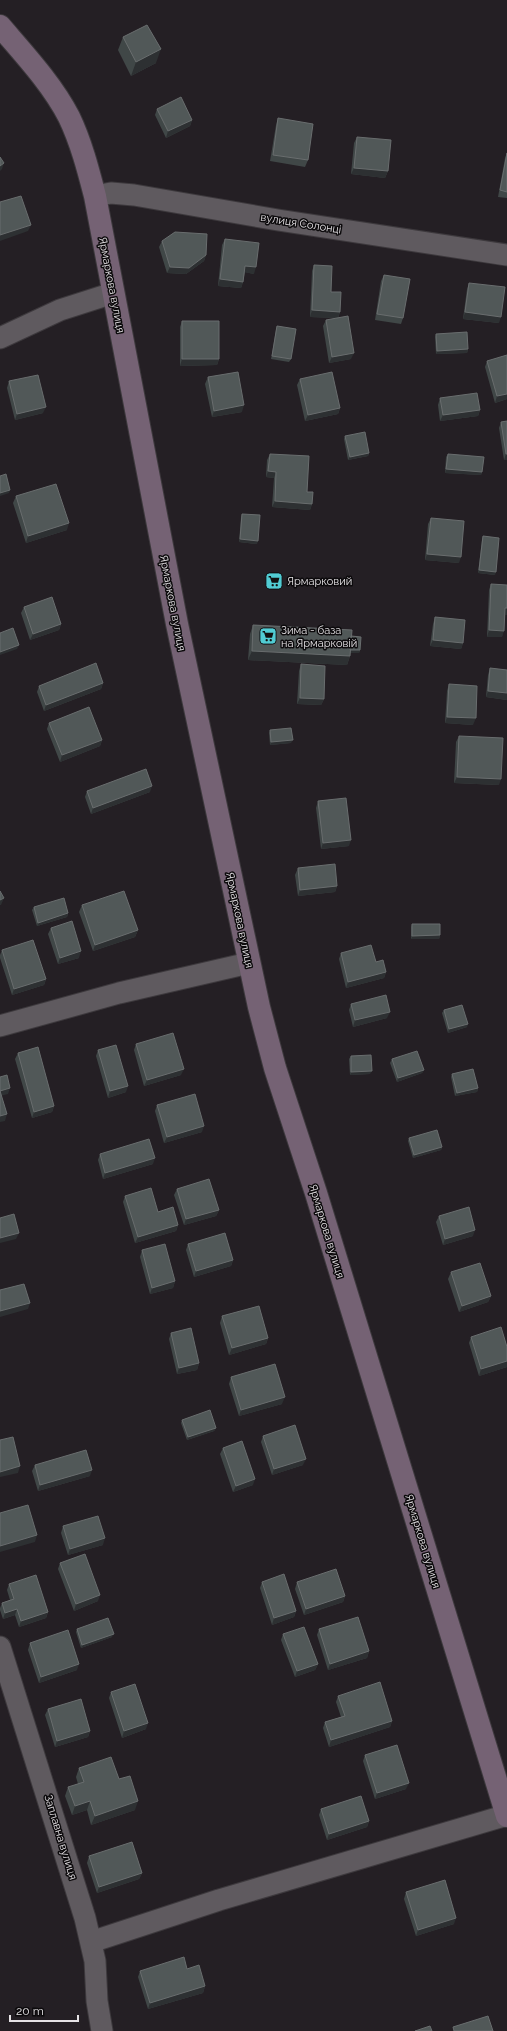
<svg xmlns="http://www.w3.org/2000/svg" width="507" height="2031" font-family="Raleway,sans-serif">
<rect width="100%" height="100%" fill="#241f24"/>
<g fill="none" stroke-linecap="round" stroke-linejoin="round">
<g stroke="#3d393d" stroke-width="23">
<path id="street" d="M95,196L111,193L134,195L278,220L507,255
M0,338L60,310L113,293
M0,1026L119,993L249,963
M0,1647L85,1918L95,1961L97,2001L102,2031
M91,1942L219,1900L507,1815"/>
</g>
<g stroke="#3d393d" stroke-width="24">
<path id="secondary" d="M0,26C24,54 52,84 69,117C81,142 88,169 95,196L177,624L259,1007L275,1068L316,1193L507,1816"/>
</g>
<use href="#street" stroke="#5f5a5f" stroke-width="21"/>
<use href="#secondary" stroke="#756274" stroke-width="22"/>
</g>
<path fill="#404747" d="M123,37L156,63L131,76L118,50Z
M157,109L192,120L190,126L166,138L155,115Z
M278,118L308,160L305,167L270,161L276,125Z
M357,137L388,171L385,178L351,174L354,143Z
M507,152V198L498,197L505,158Z
M225,239L254,274L245,272L243,282L241,288L218,286L222,245Z
M162,241L206,255L204,261L186,274L167,273L159,247Z
M314,265L340,312L338,318L310,317L312,271Z
M384,275L403,318L401,324L375,320L381,281Z
M469,283L499,323L463,319L467,289Z
M326,320L351,359L329,363L323,326Z
M182,321L219,359L217,365L180,366V327Z
M277,326L291,359L289,362L271,359L276,329Z
M436,334L468,349L467,353L436,354L435,337Z
M487,361L507,399L495,403L485,367Z
M208,377L242,412L212,417L205,384Z
M300,379L340,408L338,414L305,421L297,385Z
M9,381L43,413L15,420L7,388Z
M440,398L480,410L478,416L440,421L438,405Z
M507,421V460H504L499,428L501,422Z
M345,436L369,453L368,456L348,460L344,439Z
M270,454L307,492L312,504L310,510L272,507L274,478L266,477L267,460Z
M448,454L482,472L481,475L445,473L446,457Z
M16,496L67,530L26,543L13,503Z
M242,514L257,544L239,542L241,517Z
M431,518L459,563L425,560L428,524Z
M483,536L495,575L478,573L482,539Z
M491,584L507,615H505L502,637H487L489,590Z
M24,607L61,624L59,630L30,640L21,613Z
M435,617L463,643L461,649L430,646L433,624Z
M253,625L351,636L360,650L359,653H350V656L347,665L248,660L250,634Z
M301,664L324,699L321,705L297,704L299,671Z
M490,668L507,670V700L486,697L488,675Z
M103,683L101,689L44,711L37,692L39,686Z
M449,684L473,725L445,723L447,691Z
M49,723L102,740L100,746L60,762L47,729Z
M270,730L291,743L270,745L269,733Z
M459,736L499,785L454,783L456,742Z
M87,791L150,792L91,814L85,797Z
M318,801L349,846L321,849L316,808Z
M298,868L337,886L335,892L298,896L295,875Z
M82,905L138,930L135,937L93,951L79,912Z
M34,907L68,913L67,917L37,926L32,910Z
M412,924L440,935L439,939H411V927Z
M51,928L79,958L58,964L48,934Z
M2,950L46,979L44,985L12,995L0,958V955Z
M341,953L376,962L386,972L384,978L346,988L339,959Z
M351,1004L387,1018L353,1027L349,1010Z
M444,1010L467,1027L448,1033L442,1013Z
M136,1044L181,1075L144,1086L134,1050Z
M98,1050L126,1092L108,1098L96,1056Z
M18,1053L54,1106L52,1112L32,1118L15,1059Z
M351,1056L370,1074L350,1075L349,1059Z
M392,1059L424,1070L422,1073L397,1082L390,1063Z
M452,1074L478,1088L477,1092L455,1096L451,1077Z
M157,1105L202,1132L164,1143L155,1111Z
M409,1138L442,1147L441,1150L413,1158L408,1141Z
M100,1154L153,1164L103,1179L98,1160Z
M177,1189L219,1210L216,1216L184,1225L174,1195Z
M125,1196L158,1212L178,1225L176,1231L135,1243L123,1202Z
M439,1216L473,1236L443,1245L436,1222Z
M188,1244L233,1260L231,1266L194,1277L186,1250Z
M142,1250L175,1281L173,1288L150,1294L140,1257Z
M451,1272L491,1296L488,1302L459,1312L448,1279Z
M222,1316L268,1338L266,1344L229,1355L220,1323Z
M171,1333L199,1363L197,1370L177,1374L169,1339Z
M471,1337L507,1347V1367L479,1376L469,1343Z
M231,1377L282,1404L239,1416L229,1384Z
M182,1420L216,1428L214,1431L187,1440L181,1423Z
M263,1436L303,1465L272,1475L261,1442Z
M223,1448L253,1485L233,1492L220,1454Z
M35,1465L90,1476L38,1491L32,1471Z
M63,1526L103,1545L68,1555L61,1533Z
M60,1563L98,1601L74,1611L58,1569Z
M262,1582L296,1611L294,1617L272,1625L260,1588Z
M297,1582L345,1596L343,1602L304,1615L295,1589Z
M9,1584L48,1612L46,1618L19,1627L15,1615L3,1619L0,1610V1608L2,1603L10,1600L7,1590Z
M77,1629L112,1637L81,1648L76,1632Z
M319,1629L369,1651L367,1658L328,1670L317,1635Z
M283,1634L318,1664L315,1670L295,1677L281,1640Z
M30,1643L77,1670L39,1683L28,1650Z
M111,1692L146,1729L122,1738L109,1698Z
M338,1696L392,1721L390,1727L329,1747L323,1728L325,1722L341,1717L336,1702Z
M48,1709L90,1731L88,1737L55,1747L45,1715Z
M365,1755L406,1789L375,1799L363,1761Z
M79,1768L119,1779L135,1810L91,1825L87,1810L72,1815L65,1796L68,1787L78,1784L76,1777Z
M321,1809L369,1821L367,1827L327,1840L319,1815Z
M89,1856L142,1873L139,1879L97,1893L87,1863Z
M406,1892L454,1924L416,1936L404,1899Z
M187,1969L205,1986L203,1993L148,2009L138,1977L140,1971Z"/>
<path fill="#2d3032" d="M161,49L156,63L131,76L136,62Z
M192,120L190,126L166,138L168,131Z
M4,163L2,169L0,171V166Z
M354,168L388,171L385,178L351,174Z
M31,225L28,231L0,241V235Z
M206,255L204,261L186,274L167,273L170,267Z
M245,266L256,267L254,274L243,272Z
M220,279L243,282L241,288L218,286Z
M312,310L340,312L338,318L310,317Z
M465,312L501,317L499,323L463,319Z
M468,349L467,353L436,354L437,351Z
M354,353L351,359L329,363L332,357Z
M182,359H219L217,365L180,366Z
M507,394V399L495,403L497,396Z
M244,405L242,412L212,417L214,411Z
M46,407L43,413L15,420L17,414Z
M340,408L338,414L305,421L308,415Z
M480,410L478,416L440,421L443,415Z
M369,453L368,456L348,460L350,457Z
M506,454H507V460H504Z
M446,469L482,472L481,475L445,473Z
M268,471L276,472L274,478L266,477Z
M10,490L9,493L0,496V493Z
M275,501L312,504L310,510L272,507Z
M69,523L67,530L26,543L28,536Z
M240,539L258,541L257,544L239,542Z
M427,554L461,557L459,563L425,560Z
M479,570L496,572L495,575L478,573Z
M505,608H507V615H503Z
M61,624L59,630L30,640L33,634Z
M489,630L504,631L502,637H487Z
M433,640L463,643L461,649L430,646Z
M19,645L17,649L0,655V652Z
M349,650H360L359,653H348Z
M252,651L350,656L347,665L248,660Z
M103,683L101,689L44,711L46,705Z
M488,691L507,693V700L486,697Z
M300,698L324,699L321,705L297,704Z
M447,717L476,718L473,725L445,723Z
M102,740L100,746L60,762L62,755Z
M293,740L291,743L270,745L271,742Z
M457,777L501,779L499,785L454,783Z
M152,786L150,792L91,814L93,808Z
M351,840L349,846L321,849L323,843Z
M337,886L335,892L298,896L300,890Z
M4,898L1,905H0V900Z
M68,913L67,917L37,926L38,923Z
M138,930L135,937L93,951L95,945Z
M440,935L439,939H411L412,936Z
M81,951L79,958L58,964L60,958Z
M386,972L384,978L346,988L348,982Z
M46,979L44,985L12,995L14,989Z
M390,1012L387,1018L353,1027L355,1020Z
M468,1024L467,1027L448,1033L449,1029Z
M184,1069L181,1075L144,1086L147,1080Z
M424,1070L422,1073L397,1082L398,1078Z
M372,1071L370,1074L350,1075L351,1072Z
M128,1086L126,1092L108,1098L110,1091Z
M10,1088L8,1094L0,1096V1091Z
M478,1088L477,1092L455,1096L457,1093Z
M54,1106L52,1112L32,1118L34,1112Z
M7,1114L5,1121L0,1122V1116Z
M204,1126L202,1132L164,1143L167,1137Z
M442,1147L441,1150L413,1158L414,1155Z
M155,1158L153,1164L103,1179L105,1173Z
M219,1210L216,1216L184,1225L186,1219Z
M178,1225L176,1231L135,1243L138,1237Z
M475,1230L473,1236L443,1245L445,1239Z
M19,1233L16,1239L0,1243V1238Z
M233,1260L231,1266L194,1277L196,1271Z
M175,1281L173,1288L150,1294L152,1288Z
M491,1296L488,1302L459,1312L462,1306Z
M30,1303L28,1309L0,1317V1311Z
M268,1338L266,1344L229,1355L232,1348Z
M507,1361V1367L479,1376L481,1369Z
M199,1363L197,1370L177,1374L179,1368Z
M285,1397L282,1404L239,1416L241,1410Z
M216,1428L214,1431L187,1440L188,1437Z
M306,1459L303,1465L272,1475L274,1469Z
M20,1466L18,1473L0,1477V1472Z
M92,1470L90,1476L38,1491L40,1485Z
M255,1479L253,1485L233,1492L236,1486Z
M37,1535L35,1542L0,1552V1546Z
M105,1538L103,1545L68,1555L70,1549Z
M100,1595L98,1601L74,1611L76,1604Z
M345,1596L343,1602L304,1615L306,1609Z
M17,1609L15,1615L3,1619L5,1613Z
M296,1611L294,1617L272,1625L274,1618Z
M48,1612L46,1618L19,1627L21,1621Z
M114,1634L112,1637L81,1648L82,1645Z
M369,1651L367,1658L328,1670L330,1664Z
M79,1664L77,1670L39,1683L41,1677Z
M318,1664L315,1670L295,1677L297,1671Z
M392,1721L390,1727L329,1747L331,1740Z
M148,1723L146,1729L122,1738L124,1731Z
M90,1731L88,1737L55,1747L57,1741Z
M409,1783L406,1789L375,1799L377,1793Z
M90,1801L87,1810L72,1815L75,1806Z
M138,1801L135,1810L91,1825L95,1816Z
M369,1821L367,1827L327,1840L329,1834Z
M142,1873L139,1879L97,1893L99,1887Z
M456,1918L454,1924L416,1936L418,1930Z
M205,1986L203,1993L148,2009L150,2003Z"/>
<path fill="#515858" stroke="#696d6e" d="M147,25L161,49L136,62L123,37Z
M181,97L192,120L168,131L157,109Z
M278,118L313,124L308,160L273,155Z
M357,137L391,140L388,171L354,168Z
M507,153V192L500,190Z
M0,157L4,163L0,166Z
M21,196L31,225L0,235V202Z
M175,232L207,234L206,255L189,268L170,267L162,241Z
M225,239L259,243L256,267L245,266L243,282L220,279Z
M314,265L332,266L331,292H341L340,312L312,310Z
M384,275L410,279L403,318L377,314Z
M469,283L505,287L501,317L465,312Z
M348,316L354,353L332,357L326,320Z
M182,321H219V359H182Z
M277,326L296,329L291,359L272,356Z
M467,332L468,349L437,351L436,334Z
M507,355V394L497,396L487,361Z
M238,372L244,405L214,411L208,377Z
M332,372L340,408L308,415L300,379Z
M38,375L46,407L17,414L9,381Z
M477,393L480,410L443,415L440,398Z
M507,421V454H506L501,422Z
M365,432L369,453L350,457L345,436Z
M270,454L309,456L307,492H313L312,504L275,501L276,472L268,471Z
M448,454L484,457L482,472L446,469Z
M6,474L10,490L0,493V476Z
M56,484L69,523L28,536L16,496Z
M242,514L260,515L258,541L240,539Z
M431,518L464,521L461,557L427,554Z
M483,536L499,538L496,572L479,570Z
M491,584L507,585V608H505L504,631L489,630Z
M52,597L61,624L33,634L24,607Z
M435,617L465,620L463,643L433,640Z
M253,625L352,630L350,656L252,651Z
M13,628L19,645L0,652V633Z
M351,636L361,637L360,650H350Z
M96,663L103,683L46,705L39,686Z
M301,664L325,666L324,699L300,698Z
M490,668L507,670V693L488,691Z
M449,684L477,686L476,718L447,717Z
M89,707L102,740L62,755L49,723Z
M291,728L293,740L271,742L270,730Z
M459,736L503,738L501,779L457,777Z
M146,769L152,786L93,808L87,791Z
M346,798L351,840L323,843L318,801Z
M335,864L337,886L300,890L298,868Z
M0,891L4,898L0,900Z
M124,891L138,930L95,945L82,905Z
M64,898L68,913L38,923L34,907Z
M72,921L81,951L60,958L51,928Z
M412,924H440V935L412,936Z
M33,940L46,979L14,989L2,950Z
M371,945L376,962L383,960L386,972L348,982L341,953Z
M386,995L390,1012L355,1020L351,1004Z
M462,1005L468,1024L449,1029L444,1010Z
M173,1033L184,1069L147,1080L136,1044Z
M116,1045L128,1086L110,1091L98,1050Z
M38,1047L54,1106L34,1112L18,1053Z
M417,1051L424,1070L398,1078L392,1059Z
M371,1055L372,1071L351,1072V1056Z
M473,1069L478,1088L457,1093L452,1074Z
M7,1075L10,1088L0,1091L7,1114L0,1116V1077Z
M195,1094L204,1126L167,1137L157,1105Z
M437,1130L442,1147L414,1155L409,1138Z
M149,1139L155,1158L105,1173L100,1154Z
M209,1179L219,1210L186,1219L177,1189Z
M151,1188L158,1212L173,1207L178,1225L138,1237L125,1196Z
M469,1207L475,1230L445,1239L439,1216Z
M14,1214L19,1233L0,1238V1218Z
M225,1233L233,1260L196,1271L188,1244Z
M165,1244L175,1281L152,1288L142,1250Z
M480,1263L491,1296L462,1306L451,1272Z
M24,1284L30,1303L0,1311V1290Z
M259,1306L268,1338L232,1348L222,1316Z
M501,1327L507,1347V1361L481,1369L471,1337Z
M191,1328L199,1363L179,1368L171,1333Z
M275,1364L285,1397L241,1410L231,1377Z
M210,1410L216,1428L188,1437L182,1420Z
M295,1425L306,1459L274,1469L263,1436Z
M13,1437L20,1466L0,1472V1440Z
M242,1441L255,1479L236,1486L223,1448Z
M86,1450L92,1470L40,1485L35,1465Z
M28,1505L37,1535L0,1546V1513Z
M98,1516L105,1538L70,1549L63,1526Z
M85,1554L100,1595L76,1604L60,1563Z
M336,1569L345,1596L306,1609L297,1582Z
M284,1574L296,1611L274,1618L262,1582Z
M36,1575L48,1612L21,1621L17,1609L5,1613L2,1603L14,1599L9,1584Z
M358,1617L369,1651L330,1664L319,1629Z
M108,1618L114,1634L82,1645L77,1629Z
M304,1627L318,1664L297,1671L283,1634Z
M68,1630L79,1664L41,1677L30,1643Z
M380,1682L392,1721L331,1740L325,1722L345,1716L338,1696Z
M135,1684L148,1723L124,1731L111,1692Z
M81,1699L90,1731L57,1741L48,1709Z
M397,1745L409,1783L377,1793L365,1755Z
M111,1757L119,1779L130,1776L138,1801L95,1816L90,1801L75,1806L68,1787L84,1782L79,1768Z
M361,1796L369,1821L329,1834L321,1809Z
M132,1842L142,1873L99,1887L89,1856Z
M445,1880L456,1918L418,1930L406,1892Z
M184,1957L187,1969L199,1965L205,1986L150,2003L140,1971Z
M488,2016L493,2031H454L453,2027Z
M430,2026L432,2031H415Z"/>
<defs>
<g id="supermarket-square" transform="scale(0.9)"><rect x="-9" y="-9" width="18" height="18" rx="4" fill="#51ccd3" stroke="#0c0a0c"/><path d="M-6-5.5h2.5l.6 2H6L4.5 2H-2.5L-4.4-4H-6ZM-1.5 3.2a1.3 1.3 0 1 0 .1 0ZM3 3.2a1.3 1.3 0 1 0 .1 0Z" fill="#111"/></g>
</defs>
<g fill-rule="evenodd">
<use href="#supermarket-square" x="274" y="581"/>
<use href="#supermarket-square" x="268" y="636"/>
</g>
<g text-anchor="middle" stroke-width="3" stroke-linejoin="round" paint-order="stroke">
<g font-size="11" fill="#e6e3e6" stroke="#0c0a0c">
<text transform="translate(301 223) rotate(9)" y="4">вулиця Солонці</text>
<text transform="translate(112 285) rotate(79)" y="4">Ярмаркова вулиця</text>
<text transform="translate(173 603) rotate(79)" y="4">Ярмаркова вулиця</text>
<text transform="translate(240 920) rotate(78)" y="4">Ярмаркова вулиця</text>
<text transform="translate(327 1231) rotate(73)" y="4">Ярмаркова вулиця</text>
<text transform="translate(423 1541) rotate(73)" y="4">Ярмаркова вулиця</text>
<text transform="translate(61 1837) rotate(73)" y="4">Заплавна вулиця</text>
</g>
<g font-size="11" fill="#e6e3e6" stroke="#0c0a0c" text-anchor="start">
<text x="287" y="585">Ярмарковий</text>
<text x="281" y="634">Зима - база<tspan x="281" dy="13">на Ярмарковій</tspan></text>
</g>
</g>
<path d="M10 2015v6h68v-6" fill="none" stroke="#e6e3e6" stroke-width="2"/>
<text x="16" y="2015" font-size="12" fill="#e6e3e6" stroke="#0c0a0c" stroke-width="3" paint-order="stroke">20 m</text>
</svg>
